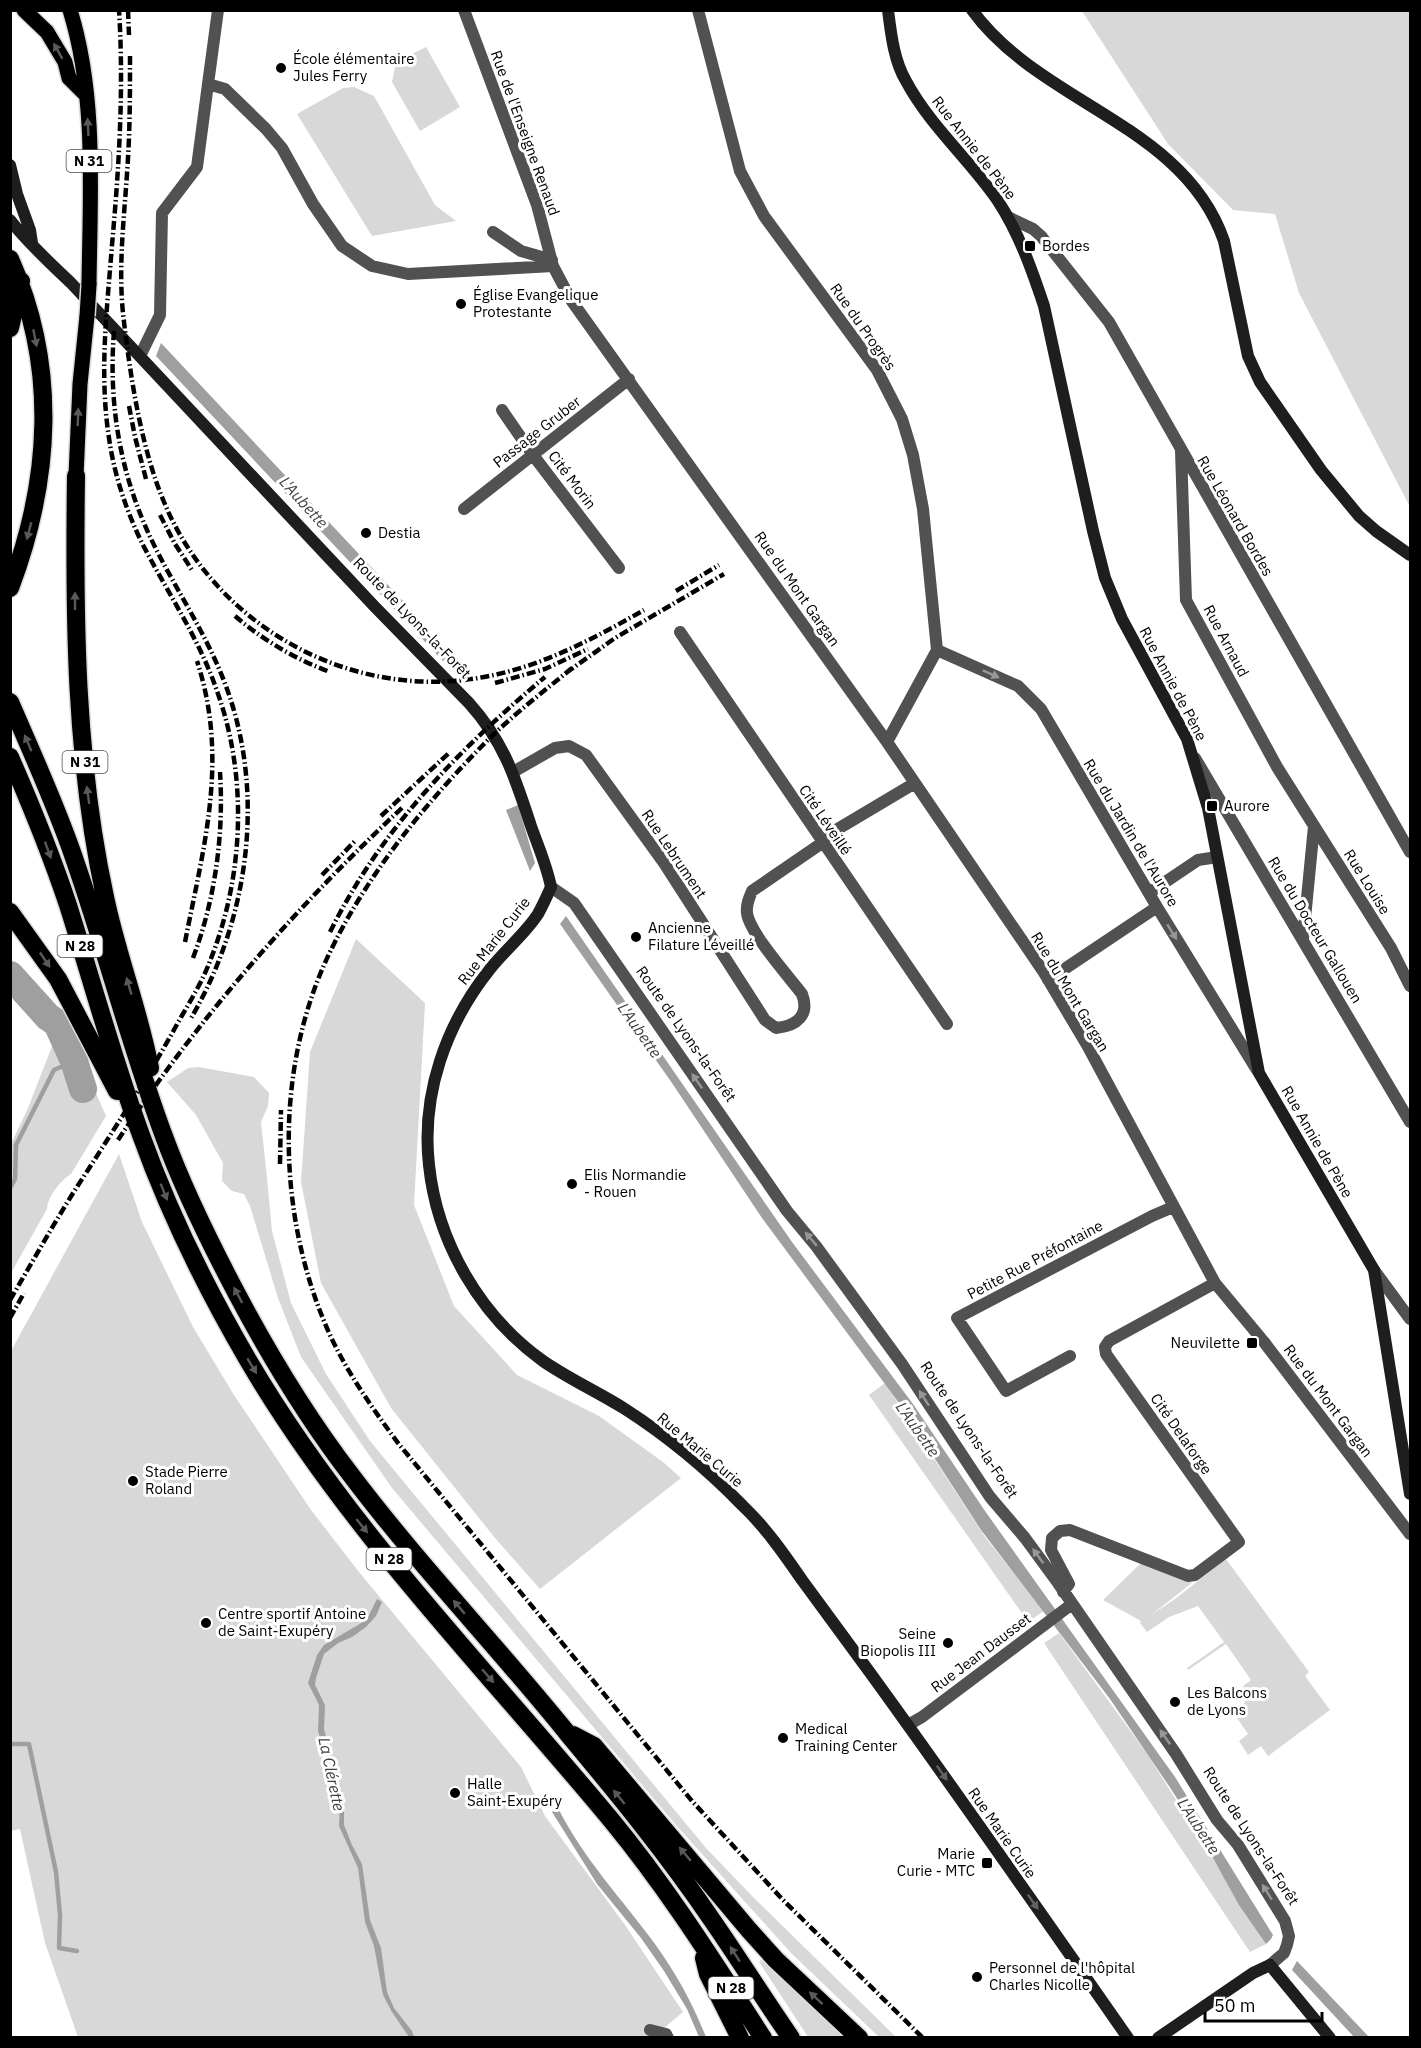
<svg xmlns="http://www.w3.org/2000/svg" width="1421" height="2048" font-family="'IBM Plex Sans',sans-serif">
<rect width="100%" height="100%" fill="#fff"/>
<path fill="#d8d8d8" d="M1082,11H1410V507L1299,293L1275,214L1233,210L1168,144Z
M426,47L460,107L420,131L392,82L396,62Z
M354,87L374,96L435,205L456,221L372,236L297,114L343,88Z
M356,939L425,1003L414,1205L454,1306L517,1375L599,1416L663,1462L681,1478L540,1589L495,1538L391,1408L321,1283L301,1182L310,1052Z
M63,1018L106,1116L71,1174C61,1180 48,1196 47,1209L11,1273V1144L28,1108Z
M199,1067L254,1077L269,1093L268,1106L261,1122L267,1178L272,1231L291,1303L326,1374L370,1441L706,1848L755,1899L896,2037H879L792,1954L675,1824L392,1488L301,1357L278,1298L250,1206L244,1194L232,1191L222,1181L223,1163L196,1115L167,1082L188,1068Z
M119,1154L142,1222L193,1327L234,1395L311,1510L359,1572L521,1767L545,1816L625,1925L683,2012L652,2038L78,2037L45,1943L20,1829L11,1831V1351Z
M885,1383L985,1537L1044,1611L1028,1622L869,1395Z
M1226,1559L1309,1672L1305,1676L1330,1710L1268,1756L1261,1746L1248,1755L1239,1741L1248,1734L1233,1712L1242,1706L1249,1696L1243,1686L1251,1680L1226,1644L1188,1670L1187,1668L1224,1642L1198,1606L1169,1617L1147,1632L1140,1623L1141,1621L1103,1600L1142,1562L1192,1583L1151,1615L1175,1599Z
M1059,1633L1148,1755L1266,1944L1250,1952L1044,1643Z
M762,1959L848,2037H808L759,1962Z"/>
<path fill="#9f9f9f" d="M161,343L418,617L448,657L443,661L156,356Z
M518,805L535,863L530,871L506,810Z
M566,916L792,1242L913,1404L985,1511L1175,1777L1273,1935L1271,1939L1266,1944L1239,1905L1199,1833L1169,1786L1110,1699L981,1530L899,1403L762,1218L672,1083L560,924Z
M377,1599L382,1602L376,1616L366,1627L352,1637L338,1643L324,1654L316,1678L315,1685L325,1705L324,1729L344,1802V1825L352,1845L362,1864L370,1920L381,1948L387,1992L394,2008L412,2031L414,2037H409L392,2012L383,1995L374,1946L365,1922L358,1868L339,1826L340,1803L318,1731L319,1705L308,1683L317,1655L324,1645L363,1622L369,1615Z
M558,1808C583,1858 622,1899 655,1944C676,1973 693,2004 706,2037H699L687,2009L664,1971L641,1938L597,1884L552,1812Z
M1297,1961L1369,2037H1354L1292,1970Z"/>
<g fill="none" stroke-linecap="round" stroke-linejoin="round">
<path stroke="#9f9f9f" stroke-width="4.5" d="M10,1188L15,1179L16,1145L54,1070L74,1061
M10,1744H29L56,1872L60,1915L59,1948L77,1951"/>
<path stroke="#9f9f9f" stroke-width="28" d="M10,975L48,1017L57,1023L74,1061L83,1089"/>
<g stroke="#dbdbdb" stroke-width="18">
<path id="primary" d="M24,10L47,32L65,62L69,78L86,95
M70,10C97,97 90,195 89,285
M76,476L80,384L87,316"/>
</g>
<g stroke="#dbdbdb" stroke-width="21">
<path id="highway" d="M10,259C58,366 51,480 10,588
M10,328L21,281
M76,476C74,617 75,758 105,897C117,955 139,1010 150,1068
M10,702C32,753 55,803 73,855C106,949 130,1046 165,1139C185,1193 211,1245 238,1296C271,1358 308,1419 351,1475C419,1565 497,1646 568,1734C618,1794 668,1855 712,1920C739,1959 764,1999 791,2038
M10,757C31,805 51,854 68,905C92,981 113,1059 141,1135C169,1213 206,1288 248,1360C347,1529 487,1670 612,1821C668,1889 715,1964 763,2038
M10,912L58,979L117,1091
M573,1735L594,1746L749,1930L776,1960L859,2038
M704,1958L708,1974L740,2038"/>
</g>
<path stroke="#515151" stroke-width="12" d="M464,10L537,205L553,266L571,300L887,742L1043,971L1087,1045L1215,1283L1264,1342L1410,1534
M698,10L740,171L764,216L877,370L902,419L913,455L923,509L937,650L887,742
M208,84L218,10
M1008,217L1033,229L1041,236L1109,322L1410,852
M493,232L521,251L552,260
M140,356L160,315L162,213L197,167L208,84L225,89L266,129L282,148L313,204L342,246L372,266L408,274L553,266
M502,410L533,455L619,568
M1181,451L1186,600L1277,767L1391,948L1410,986
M464,509L629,379
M680,632L947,1024
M937,650L1018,686L1041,709L1157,907L1257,1070
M1195,758L1410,1122
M513,772L555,748L569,746L586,755L664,863L765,1020L776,1028C797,1026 810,1015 802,994C789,977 749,932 747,913C746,905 749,898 752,891L822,843L831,833L915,783
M551,887L574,903L787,1211L816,1246L902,1364L990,1497L1025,1538L1058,1583L1176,1754L1217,1820L1238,1845L1285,1921L1289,1936L1287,1945L1284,1953L1270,1965
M1149,893L1198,860L1217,857
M1303,939L1314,826
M1048,980L1157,907
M1374,1270L1410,1319
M1070,1356L1006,1391L957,1318L1152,1216L1173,1207
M1063,1592L1069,1584L1051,1550L1052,1538L1060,1531L1070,1530L1188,1576L1195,1575L1239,1542L1106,1354L1105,1347L1109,1341L1215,1283
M908,1725L922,1717L1072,1604
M650,2030L666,2034L668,2038"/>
<path stroke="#1e1e1e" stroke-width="12" d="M888,10C891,34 894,61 906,81C930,126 970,160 998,201C1019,233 1032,270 1044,306L1093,531L1105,578L1122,619L1187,739L1208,808L1259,1073L1374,1270L1410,1494
M972,10C1040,104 1184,124 1224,241L1248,356L1260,382L1321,470L1359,516L1376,531L1410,555
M10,165L17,194L30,230L32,243
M10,220C28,243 50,263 71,283L375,607L469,703C504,742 515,777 531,826C538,846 547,866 551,887C547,896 543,905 538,914C525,934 505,950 490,969C446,1024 421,1094 429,1165C437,1242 480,1316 543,1361C569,1379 598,1392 625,1409C667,1436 708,1470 743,1506C766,1528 784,1554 802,1580C825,1611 848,1643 871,1674C958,1794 1043,1916 1128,2038
M1158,2038L1253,1973L1270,1965L1330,2038"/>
<use href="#primary" stroke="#000" stroke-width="15"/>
<use href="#highway" stroke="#000" stroke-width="18"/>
<path stroke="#000" stroke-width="4.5" stroke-dasharray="9 3 1.5 3" stroke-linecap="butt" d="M128,10L129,35
M130,56C130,90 130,124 128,158C125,213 117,267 124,322C131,380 141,447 164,502C215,626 351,702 484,677C541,667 595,638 644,610
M114,331C108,407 121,479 155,547C176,589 202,628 220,671C268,784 251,916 190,1020
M129,406L135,437L146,479
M160,515L175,544L192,570
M676,591L719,565
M235,616C263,640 295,659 330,672
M572,668C542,693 510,717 483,745C423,806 367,875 330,952C273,1070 277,1218 330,1335C348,1374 373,1409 398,1443L692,1801L783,1900L923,2038
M566,673L615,638L724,574
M495,683L545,669L588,649
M381,816L449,753
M322,875L355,841
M330,932C381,829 458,750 545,677
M185,942C204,845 229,759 197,661
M193,958C215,900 224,835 220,772
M118,1140C199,1017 297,906 404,806
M280,1164L281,1110
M10,1300C36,1256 60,1212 88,1170C118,1123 148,1077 175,1028C187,1006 201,985 210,961C244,876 248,777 217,691C199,638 167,592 142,543C126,510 114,474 109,438C99,373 107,310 112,245C119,167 124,89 119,10
M10,1318L24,1293"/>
<g stroke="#dbdbdb" stroke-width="18" stroke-linecap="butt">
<path id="primary-bridge" d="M87,316L89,285"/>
</g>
<use href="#primary-bridge" stroke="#000" stroke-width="15"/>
</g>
<defs><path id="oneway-solid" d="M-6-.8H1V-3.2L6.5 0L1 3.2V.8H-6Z" transform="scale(1.5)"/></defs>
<g fill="#595959">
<use href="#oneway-solid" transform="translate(58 51) rotate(-119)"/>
<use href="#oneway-solid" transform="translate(88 127) rotate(-93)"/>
<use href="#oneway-solid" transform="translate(35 338) rotate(79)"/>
<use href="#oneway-solid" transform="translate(78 417) rotate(-88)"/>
<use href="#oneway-solid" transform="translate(29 531) rotate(105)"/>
<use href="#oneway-solid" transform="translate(75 601) rotate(-90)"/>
<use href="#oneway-solid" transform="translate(28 743) rotate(-113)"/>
<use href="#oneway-solid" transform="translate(88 795) rotate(-98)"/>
<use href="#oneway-solid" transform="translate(48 850) rotate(70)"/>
<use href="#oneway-solid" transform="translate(45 960) rotate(56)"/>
<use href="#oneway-solid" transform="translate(129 986) rotate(-106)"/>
<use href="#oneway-solid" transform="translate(164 1192) rotate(68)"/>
<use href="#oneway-solid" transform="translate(238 1295) rotate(-118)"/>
<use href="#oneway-solid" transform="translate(252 1366) rotate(59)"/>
<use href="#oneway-solid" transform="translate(362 1526) rotate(51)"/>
<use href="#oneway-solid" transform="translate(459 1607) rotate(-130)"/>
<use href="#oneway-solid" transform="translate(488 1676) rotate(49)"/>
<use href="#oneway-solid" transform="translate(619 1797) rotate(-129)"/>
<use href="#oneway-solid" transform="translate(685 1854) rotate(-130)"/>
<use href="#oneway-solid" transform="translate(735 1954) rotate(-123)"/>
<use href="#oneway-solid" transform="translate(816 1998) rotate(-137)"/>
</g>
<g fill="#979797">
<use href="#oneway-solid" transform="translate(991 674) rotate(24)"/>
<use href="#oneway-solid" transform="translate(1172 932) rotate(58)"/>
<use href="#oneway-solid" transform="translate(697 1081) rotate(-125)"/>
<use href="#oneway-solid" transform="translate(811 1239) rotate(-130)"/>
<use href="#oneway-solid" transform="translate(924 1398) rotate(-123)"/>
<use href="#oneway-solid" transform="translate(1038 1556) rotate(-126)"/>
<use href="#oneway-solid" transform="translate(1165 1737) rotate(-125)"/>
<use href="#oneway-solid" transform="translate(1267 1892) rotate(-122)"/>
</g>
<g fill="#626262">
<use href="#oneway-solid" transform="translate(942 1773) rotate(55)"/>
<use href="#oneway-solid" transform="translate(1033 1902) rotate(55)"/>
</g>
<g fill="#000" stroke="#fff" stroke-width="2">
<circle cx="281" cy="68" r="6"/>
<rect x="1024" y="240" width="12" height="12" rx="3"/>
<circle cx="461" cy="304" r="6"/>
<circle cx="366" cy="533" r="6"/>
<rect x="1206" y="800" width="12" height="12" rx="3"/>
<circle cx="636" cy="937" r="6"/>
<circle cx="572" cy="1184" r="6"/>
<rect x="1246" y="1337" width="12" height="12" rx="3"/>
<circle cx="133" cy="1481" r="6"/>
<circle cx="206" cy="1623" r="6"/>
<circle cx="948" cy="1643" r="6"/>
<circle cx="1175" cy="1702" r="6"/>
<circle cx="783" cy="1738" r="6"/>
<circle cx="455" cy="1793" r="6"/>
<rect x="981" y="1857" width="12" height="12" rx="3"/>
<circle cx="977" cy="1977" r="6"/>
</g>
<g text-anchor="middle" stroke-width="6" stroke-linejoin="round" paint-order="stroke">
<g fill="#fff" stroke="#4c4c4c" stroke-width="1.5">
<rect x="66.5" y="150" width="45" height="22" rx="4.5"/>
<rect x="62.5" y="751" width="45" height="22" rx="4.5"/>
<rect x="57.5" y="935" width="45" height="22" rx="4.5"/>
<rect x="366.5" y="1548" width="45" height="22" rx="4.5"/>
<rect x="708.5" y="1977" width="45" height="22" rx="4.5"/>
</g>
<g font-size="14" font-weight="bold" fill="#000">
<text x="89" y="166">N 31</text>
<text x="85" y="767">N 31</text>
<text x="80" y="951">N 28</text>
<text x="389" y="1564">N 28</text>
<text x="731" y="1993">N 28</text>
</g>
<g font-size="15" fill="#000" stroke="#fff" text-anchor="start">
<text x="293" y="64">École élémentaire<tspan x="293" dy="17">Jules Ferry</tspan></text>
<text x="1042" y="251">Bordes</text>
<text x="473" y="300">Église Evangelique<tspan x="473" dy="17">Protestante</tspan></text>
<text x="378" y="538">Destia</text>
<text x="1224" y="811">Aurore</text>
<text x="648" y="933">Ancienne<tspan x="648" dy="17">Filature Léveillé</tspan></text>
<text x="584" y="1180">Elis Normandie<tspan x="584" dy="17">- Rouen</tspan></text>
<text x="1240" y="1348" text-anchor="end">Neuvilette</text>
<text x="145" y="1477">Stade Pierre<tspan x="145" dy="17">Roland</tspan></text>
<text x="218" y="1619">Centre sportif Antoine<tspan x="218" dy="17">de Saint-Exupéry</tspan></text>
<text x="936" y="1639" text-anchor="end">Seine<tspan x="936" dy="17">Biopolis III</tspan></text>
<text x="1187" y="1698">Les Balcons<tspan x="1187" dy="17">de Lyons</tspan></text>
<text x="795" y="1734">Medical<tspan x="795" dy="17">Training Center</tspan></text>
<text x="467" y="1789">Halle<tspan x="467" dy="17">Saint-Exupéry</tspan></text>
<text x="975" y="1859" text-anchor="end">Marie<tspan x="975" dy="17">Curie - MTC</tspan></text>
<text x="989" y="1973">Personnel de l'hôpital<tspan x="989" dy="17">Charles Nicolle</tspan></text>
</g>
<g font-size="15" fill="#000" stroke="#fff">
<text transform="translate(525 133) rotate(70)" y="5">Rue de l'Enseigne Renaud</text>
<text transform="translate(974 148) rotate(52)" y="5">Rue Annie de Pène</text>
<text transform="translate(863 327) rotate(55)" y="5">Rue du Progrès</text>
<text transform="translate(537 432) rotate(-38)" y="5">Passage Gruber</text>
<text transform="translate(572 480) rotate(53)" y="5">Cité Morin</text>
<text transform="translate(1235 516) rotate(60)" y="5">Rue Léonard Bordes</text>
<text transform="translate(797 589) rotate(55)" y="5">Rue du Mont Gargan</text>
<text transform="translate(412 618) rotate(46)" y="5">Route de Lyons-la-Forêt</text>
<text transform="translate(1226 641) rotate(62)" y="5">Rue Arnaud</text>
<text transform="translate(1173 684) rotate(62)" y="5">Rue Annie de Pène</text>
<text transform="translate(825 820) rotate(56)" y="5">Cité Léveillé</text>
<text transform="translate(1131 833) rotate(59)" y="5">Rue du Jardin de l'Aurore</text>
<text transform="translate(674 854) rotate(56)" y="5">Rue Lebrument</text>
<text transform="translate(1367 882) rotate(58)" y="5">Rue Louise</text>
<text transform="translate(1315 930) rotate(59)" y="5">Rue du Docteur Gallouen</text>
<text transform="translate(494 941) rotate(-52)" y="5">Rue Marie Curie</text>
<text transform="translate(1070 992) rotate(59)" y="5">Rue du Mont Gargan</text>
<text transform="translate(686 1034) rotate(55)" y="5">Route de Lyons-la-Forêt</text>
<text transform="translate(1317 1142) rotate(60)" y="5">Rue Annie de Pène</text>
<text transform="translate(1035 1260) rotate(-28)" y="5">Petite Rue Préfontaine</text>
<text transform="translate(1328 1401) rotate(53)" y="5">Rue du Mont Gargan</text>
<text transform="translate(969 1430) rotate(56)" y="5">Route de Lyons-la-Forêt</text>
<text transform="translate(1181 1434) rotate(55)" y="5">Cité Delaforge</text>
<text transform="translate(700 1450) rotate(40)" y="5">Rue Marie Curie</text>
<text transform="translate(981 1653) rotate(-37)" y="5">Rue Jean Dausset</text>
<text transform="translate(1002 1833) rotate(55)" y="5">Rue Marie Curie</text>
<text transform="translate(1251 1836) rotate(57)" y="5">Route de Lyons-la-Forêt</text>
</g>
<g font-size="16" font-style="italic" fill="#404040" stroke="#fff">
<text transform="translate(304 502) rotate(48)" y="6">L'Aubette</text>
<text transform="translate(640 1030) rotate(55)" y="6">L'Aubette</text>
<text transform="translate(918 1429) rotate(55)" y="6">L'Aubette</text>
<text transform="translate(332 1774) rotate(78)" y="6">La Clérette</text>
<text transform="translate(1199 1826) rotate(57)" y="6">L'Aubette</text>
</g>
</g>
<rect width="1421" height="2048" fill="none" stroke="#000000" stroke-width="24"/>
<path d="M1205 2012v9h117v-9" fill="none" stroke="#000000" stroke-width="3"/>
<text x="1214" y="2012" font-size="18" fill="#000000" stroke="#ffffff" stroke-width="4.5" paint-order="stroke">50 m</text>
</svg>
